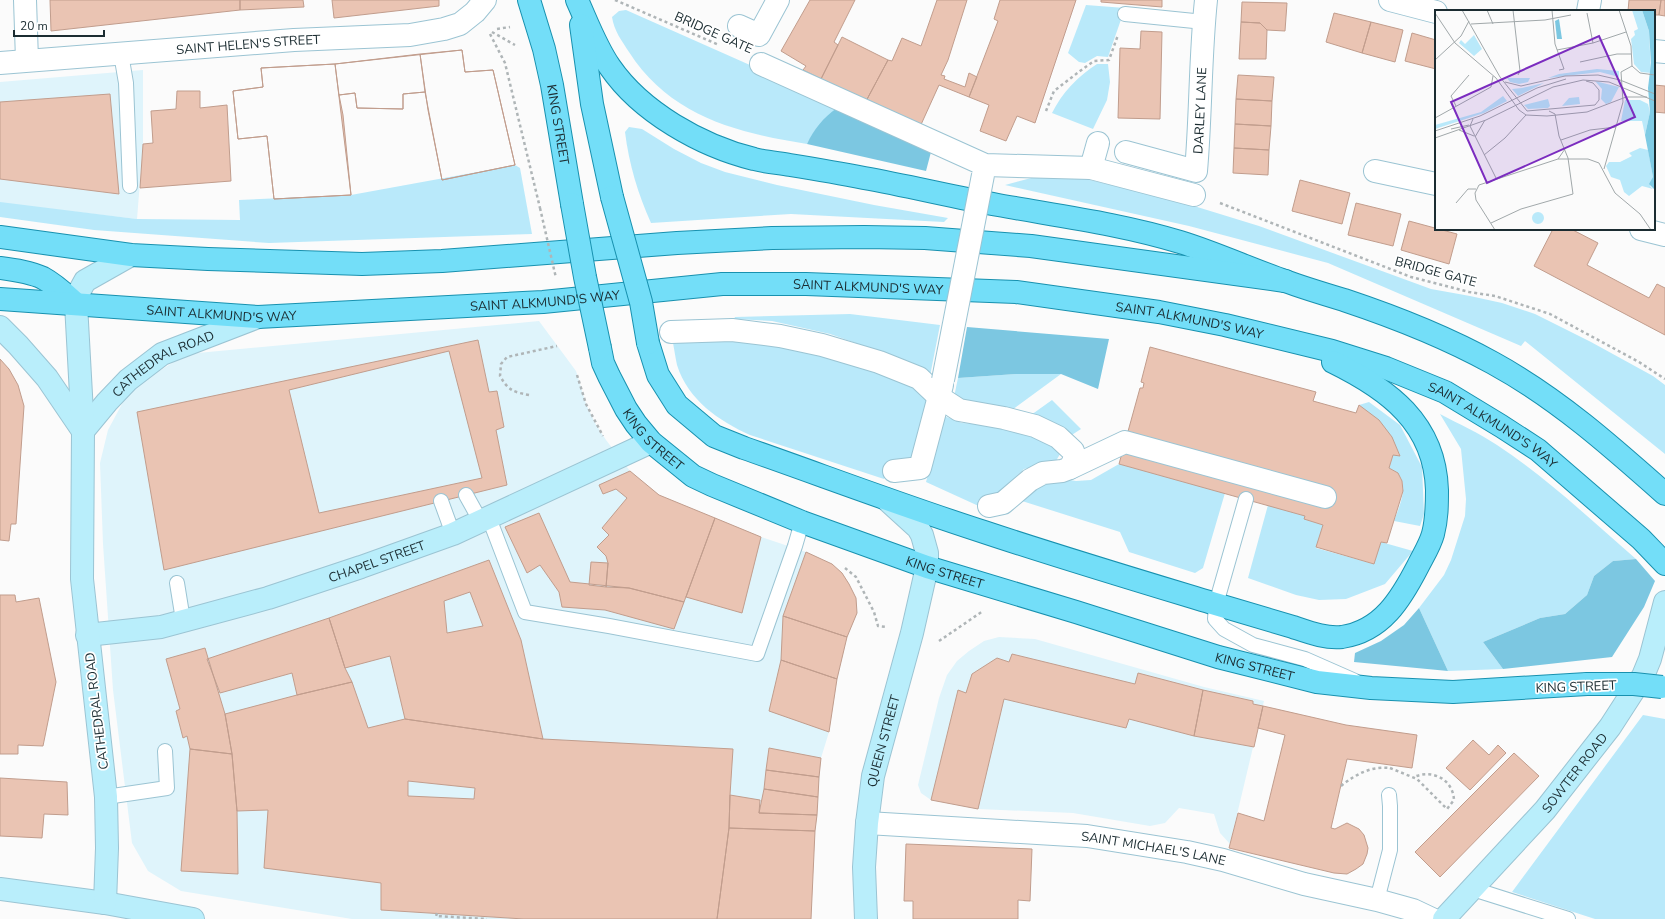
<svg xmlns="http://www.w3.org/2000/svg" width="1665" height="919" font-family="'Nunito Sans',sans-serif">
<rect width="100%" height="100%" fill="#fbfbfb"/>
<path fill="#dff4fb" d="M143,70V144L137,219L0,203V82Z
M539,321L576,371L586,404L595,423L606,440L630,471L659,495L761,537L806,552L832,564L842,573L849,584L856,598L857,613L847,637L837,679L829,732L821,758L815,831L811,919H352L181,891L148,871L132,843L113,690L103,544L100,463L108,430L123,402L141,382L187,354Z
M999,637L1035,639L1204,687L1264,701L1230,844L1220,833L1214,814L1179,808L1165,823L1150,826L1073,813L978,809L931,800L921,793L918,785L939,698L947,675L957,661L969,651L984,641Z"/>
<path fill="#b9e9fa" d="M1086,5L1125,8L1108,57L1097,56L1085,63L1079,62L1068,53Z
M626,10L842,106C826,116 816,127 807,144C737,133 670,116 629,52C622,41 614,31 612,17L619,11Z
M1097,64H1108L1110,82L1107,100L1093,129L1052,113C1062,93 1078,76 1097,64Z
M629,127L642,129L674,149L701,163L725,172L777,185L874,205L948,218L944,222L791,214L651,223C638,194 629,164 625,132Z
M515,165L520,168L532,234L269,243L94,230L0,217V202L137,219L240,220L239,200L351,195Z
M1035,177H1078L1181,202L1259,226L1431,289L1470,296L1502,303L1535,314L1591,342L1653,376L1665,385V454L1525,341L1521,346L1328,263L1189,226L1005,185Z
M850,314L940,325L930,376L887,354L830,334L772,321L734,319L735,317Z
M672,338L789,344L916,383L927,399L914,459L886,473L884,479L750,435C719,421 688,400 677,365C675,356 674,347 672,338Z
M1016,374H1061L1012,410L962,404L954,397L958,378Z
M1052,400L1081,429L1067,438L1031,415Z
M1369,402L1400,425L1422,467L1424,514L1420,526L1394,521C1399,507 1410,485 1397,473C1395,471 1392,469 1389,468L1393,455H1400C1389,430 1381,422 1359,405Z
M1440,414C1459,424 1479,433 1497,445C1547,478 1591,520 1636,559L1613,561L1594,576L1587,595L1565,614L1540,618L1483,642L1503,669L1448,671L1419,608L1444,575L1451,560L1465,516L1466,499L1461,449Z
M944,416L962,423L993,425L1046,440L1060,454L1056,461L1024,469L983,508L926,482Z
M1119,464L1225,493L1203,568L1195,573L1129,552L1120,532L1022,501L1029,490L1040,483L1064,479L1076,481L1091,480Z
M1268,505L1305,516L1304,519L1323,525L1316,548L1374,564L1381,542L1413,551L1385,584L1346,599L1319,600L1296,595L1248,578Z
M1643,715L1665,719V919H1595L1512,892Z"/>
<path fill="#7cc7e1" d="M837,108L931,152L926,171L807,144C814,129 823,118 837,108Z
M967,327L1109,339L1098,389L1061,374H1016L958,378Z
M1636,559L1655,581L1644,607L1612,657L1503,669L1483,642L1540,618L1565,614L1587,595L1594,576L1613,561Z
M1419,608L1448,671L1354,662L1355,653L1381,641L1404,625Z"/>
<path fill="#eac4b3" stroke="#c19d8d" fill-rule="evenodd" d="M50,0H240V10L51,31Z
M240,0H303L304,7L240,10Z
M332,0H439V6L334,18Z
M810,0H855L834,42L838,45L821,79L803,70L806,66L781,51Z
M937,0H967L948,60L941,75L945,76L944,79L965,87L969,73L977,77L969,97L939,85L919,129L865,103L888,60L892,61L902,38L921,46Z
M1000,0H1076L1035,123L1017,116L1006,141L980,131L989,105L969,97L998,21L994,19Z
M1101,0H1162V7L1101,2Z
M1629,0H1661L1659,15H1654V11H1628Z
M1661,0H1665V16L1659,15Z
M1242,2L1287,3L1285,31L1267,30L1260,23L1241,22Z
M1334,13L1371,22L1362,53L1326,42Z
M1241,22L1260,23L1267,30L1266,59H1239Z
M1371,22L1403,30L1395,62L1362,53Z
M1141,31L1162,32L1160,119L1118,118L1120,48L1140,49Z
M1412,33L1436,40V69L1405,61Z
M842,37L888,60L865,103L821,79Z
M462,50L465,72L493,70L515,165L442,180L425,92L403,94V109L357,108L355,93L339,95L343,115L351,195L274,199L267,136L238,139L233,91L263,87L261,68L335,64Z
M462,50L465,72L493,70L515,165L442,180L428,110L420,54Z
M420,54L425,92L403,94V109L357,108L355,93L339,95L335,64Z
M335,64L351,195L274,199L267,136L238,139L233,91L263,87L261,68Z
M1238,75L1274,77L1272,101L1236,99Z
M1654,85L1665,86V113L1654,112Z
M177,91H200V108L227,105L231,181L140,188L143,144L153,143L151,111L176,109Z
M110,94L119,194L0,179V102Z
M1236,99L1272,101L1271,126L1235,124Z
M1235,124L1271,126L1269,150L1234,148Z
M1234,148L1269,150L1268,175L1233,173Z
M1300,180L1350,193L1342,224L1292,211Z
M1356,203L1401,214L1393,246L1348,235Z
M1409,221L1457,234L1449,264L1401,250Z
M1553,229H1571L1598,243L1587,265L1649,298L1657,284L1665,288V335L1534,266Z
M478,340L489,392L497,391L504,427L496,430L507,485L164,570L137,412Z
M1150,347L1316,392L1313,401L1356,413L1359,405L1379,420L1392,437L1400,456L1393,455L1389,468L1398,473L1402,481L1403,491L1387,543L1381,542L1374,564L1316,547L1323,525L1304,519L1305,516L1119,464L1140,388H1143L1144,383L1141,382Z
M449,351L482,478L319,513L289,390Z
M0,359L9,369L18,385L24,406L16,524H11L9,541L0,540Z
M630,471L659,495L715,518L684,602L629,588L606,587L608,563L606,556L597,547L609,535L602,528L627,498L616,489L603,494L599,485Z
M539,513L570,582L629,588L684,602L674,629L605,610L562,607L559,592L540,565L527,573L505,527Z
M715,518L761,537L742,613L686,597Z
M806,552L832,564L842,573L849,584L856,598L857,613L847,637L783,616Z
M489,560L521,640L543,739L405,719L390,656L345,668L329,618ZM470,592L483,626L447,633L444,601Z
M591,562L608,563L606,587L589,585Z
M0,595H15L16,602L39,598L56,682L43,746L18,745V754H0Z
M783,616L847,637L837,679L781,660Z
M329,618L345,668L352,682L297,695L292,673L220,693L207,659Z
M205,648L225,714L232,754L190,749L187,736L183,738L176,711L180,709L166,659Z
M1012,654L1135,684L1138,673L1203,690L1194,736L1129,719L1126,728L1004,699L978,809L931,800L958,690L966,693L972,674L997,658L1009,662Z
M781,660L837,679L829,732L769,711Z
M352,682L368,728L405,719L543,739L733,749L730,795L729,828L717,919H524L381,910V883L264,868L268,810L237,811L232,754L225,714L297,695ZM408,781L475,788L474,799L408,796Z
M1203,690L1253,701V704L1263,706L1254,747L1194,736Z
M1263,706L1346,725L1417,735L1412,768L1347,759L1331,828L1335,829L1347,823L1359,829L1364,835L1368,848L1367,854L1363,864L1356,869L1347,874L1334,873L1229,848L1238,813L1264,821L1285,735L1258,728Z
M1473,740L1489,755L1498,745L1506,753L1470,790L1446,768Z
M769,748L821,758L819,777L766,770Z
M190,749L232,754L237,811L238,874L181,871Z
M1514,753L1539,776L1440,877L1415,852Z
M766,770L819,777L818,797L764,789Z
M0,778L67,782L68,815L44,814L42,838L0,836Z
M764,789L818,797L817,815L759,813Z
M730,795L760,800L759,813L817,815L815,831L729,828Z
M729,828L815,831L811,919H717Z
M906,844L1032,849L1030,901L1018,900V919H913V901H904Z"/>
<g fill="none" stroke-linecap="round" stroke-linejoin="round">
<g stroke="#9bc4d3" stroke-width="16">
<path id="lane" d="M1125,14L1204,22
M121,54L126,83L130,186
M466,495L481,522
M1246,499L1216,604L1215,619L1224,629L1253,645L1305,659L1355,681
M441,501L453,534
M489,518L525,612L609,626L757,654L795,546L802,522
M177,583L183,620
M106,797L167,788L165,751
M1473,889L1568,919
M1377,900L1390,850V806L1389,795"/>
</g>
<g stroke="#9bc4d3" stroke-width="24">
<g id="street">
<path d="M25,0L27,60"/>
<path d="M1390,0L1436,12"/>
<path d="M1588,11L1590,0"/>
<path d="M739,26L759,35L778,0"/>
<path d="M1654,51L1665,52"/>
<path id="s1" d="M0,63L294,40L410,35L444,29L460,24L475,12L485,0"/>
<path d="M761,64L985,165L1091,168L1194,195"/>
<path id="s2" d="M1126,152L1196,171C1201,114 1200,57 1206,0"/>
<path d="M1091,168L1098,143"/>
<path d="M1375,171L1436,184"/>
<path d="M1641,229L1665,235"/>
<path d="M671,332L732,330L780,336L822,345L879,362L919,378L939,397L959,410L1004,418L1035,426L1058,437L1073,451L1075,458L1070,468L1062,471L1043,473L1030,480L1003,503L989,506"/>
<path d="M1070,468L1125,442L1325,497"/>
<path d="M894,471L920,468L942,385"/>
<path id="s3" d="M867,823L1087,836L1187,852L1223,860L1304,884L1377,900L1413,910L1432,919"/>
</g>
</g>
<g stroke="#9bc4d3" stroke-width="24">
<g id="secondary">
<path d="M0,327L18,345L47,378L83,431"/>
<path id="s4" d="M83,431L107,402L128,380L162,354L258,317"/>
<path id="s5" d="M87,635L161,627L268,598L361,567L453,534L651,442"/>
<path d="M0,889L105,903L193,919"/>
<path d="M105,903L107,848L106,797L82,579L83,431L76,304L79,292L85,281L131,255"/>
<path id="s6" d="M866,919L864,867L867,823L873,776L912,633L927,567V553L922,535L918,528L886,499"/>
<path id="s7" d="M1444,919L1545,810L1610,727L1643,676L1650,659L1665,602"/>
</g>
</g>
<g stroke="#1891af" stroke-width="24">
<g id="primary">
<path id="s8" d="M529,0L544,49L552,85L572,204"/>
<path d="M577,0C587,22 596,47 610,67C641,112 701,146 754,159C765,162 778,163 790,165C815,169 839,173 864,178C909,186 953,197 998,205C1059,216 1121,224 1180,242C1216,253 1250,269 1285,281C1304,288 1324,294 1344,300C1395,317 1446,337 1493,363C1557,398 1611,446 1665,494"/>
<path d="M581,25L592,104L612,197"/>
<path d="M0,237L131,255L208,259L362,264L442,261L677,243L772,238L864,237L925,238L1031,246L1285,281"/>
<path d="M0,268C15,270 30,272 43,278C56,285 66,295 76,304"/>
<path id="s9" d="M0,299L258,317L543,302L722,284H806L1016,292L1159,312L1225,325L1332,351L1386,368L1445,392L1501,426L1538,450L1641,539L1665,564"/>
<path d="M648,343L658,375L677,405L714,436L744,448C824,476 903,506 984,532C1059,557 1136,580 1212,603C1239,611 1266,619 1293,627C1308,632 1326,639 1342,637C1382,631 1401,599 1418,566C1423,556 1430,545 1433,534C1437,519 1437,505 1437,490C1435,423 1388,389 1333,362"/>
<path id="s10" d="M600,348L603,363L609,376L626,409L636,424L651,442L693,476L712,485L802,522L927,567L1076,612L1218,657L1317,682L1371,688L1453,692L1587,684"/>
</g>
</g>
<path stroke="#afb5b7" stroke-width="2.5" stroke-dasharray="3 3" stroke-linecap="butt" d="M615,0L719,45
M497,29L510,27
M492,32L515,45
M490,34L505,63L540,208
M1046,111L1054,91L1080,71L1094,61L1109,60L1118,35
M1220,203L1411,277L1469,292L1495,296L1550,314L1639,362L1665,379
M577,375L586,404L603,436
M529,395C513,392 508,390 500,376L501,364L507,357L557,346
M845,568L856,577L874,612L878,626L887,627
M939,641L983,611
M1390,768L1417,779L1447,809L1454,800C1453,779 1432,769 1414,777
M1341,786C1356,774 1371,766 1390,768
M437,913L436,916L487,919"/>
<use href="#lane" stroke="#fff" stroke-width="14"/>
<use href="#street" stroke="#fff" stroke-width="22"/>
<use href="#secondary" stroke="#b9eefb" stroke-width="22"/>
<use href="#primary" stroke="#73def8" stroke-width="22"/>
<g stroke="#9bc4d3" stroke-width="24" stroke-linecap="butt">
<path id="street-bridge" d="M943,380L983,175"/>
</g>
<g stroke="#1891af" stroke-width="24" stroke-linecap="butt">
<path id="primary-bridge" d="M612,197L641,302L648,343
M572,204L585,277L600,348
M1587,684H1634L1662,687"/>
</g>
<path stroke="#afb5b7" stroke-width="2.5" stroke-dasharray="3 3" stroke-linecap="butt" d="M540,208L556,278"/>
<use href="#street-bridge" stroke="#fff" stroke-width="22"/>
<use href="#primary-bridge" stroke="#73def8" stroke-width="22"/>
</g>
<g text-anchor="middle" stroke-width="3.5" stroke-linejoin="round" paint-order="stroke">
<g font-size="13" fill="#1b2c31" stroke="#fff">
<text transform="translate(714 32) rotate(24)" y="5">BRIDGE GATE</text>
<text dy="5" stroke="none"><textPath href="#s1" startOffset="249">SAINT HELEN'S STREET</textPath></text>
<text dy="5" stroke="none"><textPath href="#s2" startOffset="133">DARLEY LANE</textPath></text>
<text dy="5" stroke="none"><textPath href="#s8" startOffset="128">KING STREET</textPath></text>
<text transform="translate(1436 271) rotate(15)" y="5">BRIDGE GATE</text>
<text dy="5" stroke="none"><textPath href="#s9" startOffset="870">SAINT ALKMUND'S WAY</textPath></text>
<text dy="5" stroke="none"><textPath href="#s9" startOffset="546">SAINT ALKMUND'S WAY</textPath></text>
<text dy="5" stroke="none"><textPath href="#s9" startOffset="222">SAINT ALKMUND'S WAY</textPath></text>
<text dy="5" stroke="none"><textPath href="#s9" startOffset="1194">SAINT ALKMUND'S WAY</textPath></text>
<text dy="5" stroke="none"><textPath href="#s4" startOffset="107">CATHEDRAL ROAD</textPath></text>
<text dy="5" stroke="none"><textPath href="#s9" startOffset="1518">SAINT ALKMUND'S WAY</textPath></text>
<text dy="5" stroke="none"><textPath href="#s10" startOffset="108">KING STREET</textPath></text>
<text dy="5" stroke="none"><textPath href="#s5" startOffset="300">CHAPEL STREET</textPath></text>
<text dy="5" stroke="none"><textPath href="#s10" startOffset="432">KING STREET</textPath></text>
<text dy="5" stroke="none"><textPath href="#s10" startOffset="756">KING STREET</textPath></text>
<text transform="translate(1576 686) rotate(-2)" y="5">KING STREET</text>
<text transform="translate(96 711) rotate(-97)" y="5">CATHEDRAL ROAD</text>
<text dy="5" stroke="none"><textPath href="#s6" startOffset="180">QUEEN STREET</textPath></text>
<text dy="5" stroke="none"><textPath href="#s7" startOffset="196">SOWTER ROAD</textPath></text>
<text dy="5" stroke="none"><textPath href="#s3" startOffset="288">SAINT MICHAEL'S LANE</textPath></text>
</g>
</g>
<g transform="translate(1435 10)">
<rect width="220" height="220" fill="#fbfbfb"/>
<path d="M197,0H207L214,21L216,63L206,62L199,54L196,29L200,25L199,21L203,19ZM39,25L47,39L39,46L24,33L26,30L30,34ZM162,59L184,61V67L165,62L113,68L124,64ZM72,68H95L93,72L84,74L75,72ZM160,71L184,77L176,92L171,94L166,89L167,79ZM109,73L83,86L77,79L87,78ZM68,86L72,91L49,103L0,119V115L46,102ZM144,87L145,94L127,96L134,88ZM113,89L115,96L113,98L93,99L89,95ZM190,90H205L213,94L215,102L210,125L207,111H186ZM205,138L213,140L218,167L215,176L218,179L207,176L194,186L189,182L185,170L176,167L171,156L174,152H185L197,146L194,143ZM97 208a6 6 0 1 1 12 0a6 6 0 1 1-12 0Z" fill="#b9e9fa"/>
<path d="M124,9L127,29H122L120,11Z" fill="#7cc7e1"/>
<path d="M207,0H220V180L214,174L218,167L210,125L215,102L213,78L216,53L214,21Z" fill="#7fcbe4"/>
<path fill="none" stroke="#a1a8aa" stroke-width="1" d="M27,0L65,67L92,101L160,95L164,90V80L158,73L151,71M52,0L58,14M78,0L85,61L83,65M117,0L120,34L129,59L124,60M184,0L196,36L197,56L205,63L220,65M0,3L20,33L61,68L84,100L91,105L112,106L152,102L191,87H212M152,3L158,33M36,14L110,10L136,5M122,40L158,33L191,22M0,50L26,26L34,11M145,52L182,44H196M70,72L86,76L130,66L163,65L185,70L220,84M21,96L16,86L34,65M0,108L56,77L58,66M38,109L35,116L61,168M16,119L34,115M24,120L39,126M0,121L45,106L102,78L131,69M40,127L50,110M0,128L51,110L118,77L148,70L174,72L220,91M126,130L155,120L181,117M49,145L70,128L91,105M123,149L130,139M169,159L188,92L186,62L197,56M21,193L33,179H41M56,213L86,199L138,184L133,148L124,126L120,104L114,101M60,220L41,190L40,183L44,175L123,149H153L164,153L180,183L205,204L216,220"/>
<path fill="#7b2cbf" fill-opacity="0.15" stroke="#7b2cbf" stroke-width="2" d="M164,26L200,107L52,173L16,92Z"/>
<rect width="220" height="220" fill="none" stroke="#1b2c31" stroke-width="2"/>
</g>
<path d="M14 30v6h90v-6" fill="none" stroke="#1b2c31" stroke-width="2"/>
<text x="20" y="30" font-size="12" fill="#1b2c31" stroke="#ffffff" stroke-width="3" paint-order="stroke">20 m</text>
</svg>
